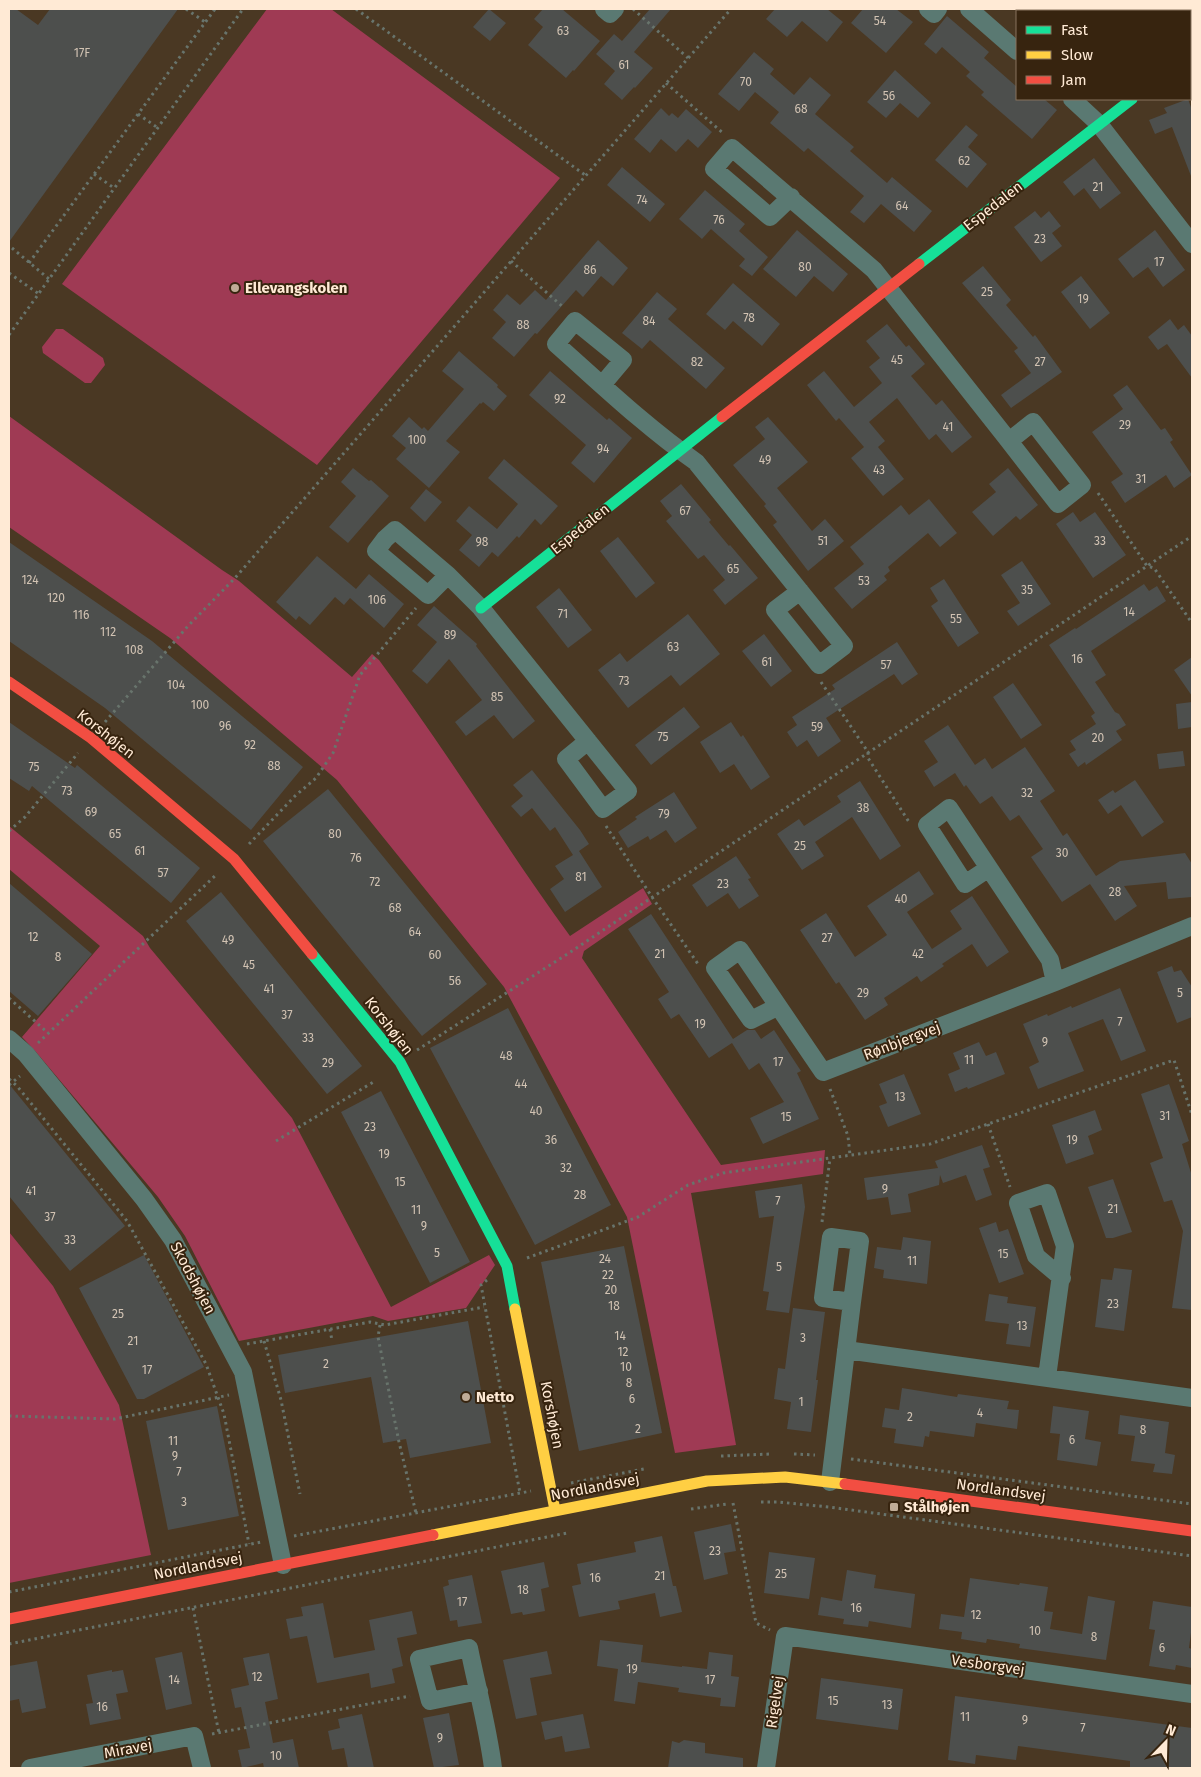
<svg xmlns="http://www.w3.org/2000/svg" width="1201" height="1777" font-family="'Fira Sans',sans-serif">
<rect width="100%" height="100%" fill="#4a3823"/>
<path fill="#9f3a54" d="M267,9H331L560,178L317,465L62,284Z
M56,329H63L103,358L105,365L91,383H85L43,353L42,347Z
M9,416L222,570L239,581L352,677L372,654L379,660C446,750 504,845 570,936L643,888L652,904L584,951L582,958L721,1165L825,1150L823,1174L691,1193L736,1445L675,1453L627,1217L504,987L337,780L170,638L9,527Z
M9,826L143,936L150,948L292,1118L391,1307L489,1255L495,1265L466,1308L388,1321L373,1316L239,1341L185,1236L158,1197L36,1052L22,1037L100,946L9,869Z
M9,1232L53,1286L119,1405L151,1555L9,1583Z"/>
<path fill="#4d4f4d" d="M9,9H16L38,25L50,9H178L9,242Z
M489,9L506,23L490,41L473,27Z
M543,9H562L600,41L574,71L573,70L566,78L528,45L543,27L534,19Z
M650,9H671L634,52L653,68L635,88L634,87L622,100L604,84L615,71L596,54L614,34L622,41Z
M775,9H827L843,22L827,42L802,21L787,37L766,19Z
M863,9H896L913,22L886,53L851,23Z
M947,16L989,52L984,58L1017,87V99H1044L1057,110L1032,139L981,95L984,92L966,76L970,72L942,47L936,54L924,44Z
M754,52L774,69L770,74L794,95L810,77L831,95L815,114L854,147L850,151L887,183L892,177L932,211L914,232L881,204L864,223L850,212L864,196L808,148L804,152L770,123L779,112L755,92L739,111L718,94Z
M895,70L931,103L918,118L900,103L886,118L867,102Z
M1188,99L1192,110L1191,176L1172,127L1155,134L1149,120L1167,113L1164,108Z
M661,108L669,116L672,113L678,118L686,109L712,132L698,148L688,139L676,152L661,139L650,153L634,139Z
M966,125L978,135L968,147L987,164L967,188L935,160Z
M1094,158L1121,193L1100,209L1084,188L1074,196L1063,182Z
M622,167L665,204L650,222L607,185Z
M705,190L745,224L739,231L768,257L752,276L739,266L745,259L711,229L702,239L679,219Z
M1035,211L1041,218L1049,211L1061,226L1052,233L1062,246L1041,262L1014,227Z
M797,230L848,274L833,292L814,276L796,297L763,269Z
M1155,230L1185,270L1163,287L1148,267L1133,278L1118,259Z
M598,240L628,268L613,286L601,276L583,297L576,290L537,334L535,333L514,357L492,338L506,322L493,310L507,294L520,305L535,290L546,300Z
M983,266L1011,300L1006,305L1033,337L1035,335L1062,372L1011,408L1001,395L1031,373L1014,351L1018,348L962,283Z
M1081,276L1110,313L1090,329L1061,292Z
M733,283L780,324L762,346L733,321L725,330L706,314Z
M657,292L677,309L668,319L725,368L706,389L650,340L642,349L622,333Z
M1170,319L1178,330L1184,325L1192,336V378L1167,344L1158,350L1148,337Z
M887,324L906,347L909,345L925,364L911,376L936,405L942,400L972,437L952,453L936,434L929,440L897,398L869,422L885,441L878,447L904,479L883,496L851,458L864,447L839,418L836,421L807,385L824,371L854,407L882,383L869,367L880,358L866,341Z
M459,351L498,385L497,387L507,396L494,411L483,402L481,404L480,403L446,441L460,452L429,488L396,459L406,448L392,436L409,417L422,429L424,427L428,431L464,389L442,371Z
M550,371L607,420L609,418L632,438L594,483L571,463L586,445L529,395Z
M1127,385L1161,430L1165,428L1173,440L1170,442L1192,475L1174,488L1166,475L1125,503L1111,482L1123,474L1092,432L1123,409L1113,395Z
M768,417L808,462L777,488L812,531L825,519L844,541L808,571L773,525L777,522L764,506L766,504L733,465L765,439L755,427Z
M504,459L558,506L541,525L535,519L519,538L517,536L498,557L492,552L479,567L459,550L472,535L456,521L469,506L497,529L518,504L488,478Z
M353,468L369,481L371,480L389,496L348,543L329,527L356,496L341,482Z
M1008,468L1038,505L1020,520L1016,516L993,536L972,512L996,492L989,484Z
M681,484L711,520L709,522L729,546L730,545L758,578L725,605L713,590L725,580L704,555L698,559L666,521L672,516L660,501Z
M426,489L442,502L425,522L410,508Z
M929,499L957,533L940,547L928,533L888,567L890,571L884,576L887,580L852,609L834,588L864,564L850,547L901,505L909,515Z
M1073,512L1080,522L1095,512L1126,555L1093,578L1056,524Z
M618,537L655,583L636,598L600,551Z
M9,542L152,641L303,767L251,830L105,708L9,641Z
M317,556L356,589L369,574L404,604L384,628L350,598L344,605L335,597L310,625L299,616L296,620L276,602Z
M1022,561L1051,604L1018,626L1007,611L1020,603L1001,575Z
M944,579L979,633L958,647L931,606L938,601L930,588Z
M1144,584L1149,591L1157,586L1166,601L1091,651L1106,675L1095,682L1115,712L1119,714L1126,725L1116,731L1122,740L1086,765L1085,762L1078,767L1069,754L1076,750L1070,741L1096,724L1091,716L1095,713L1049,645L1075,628L1076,629Z
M559,588L592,630L568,648L536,607Z
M434,606L477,644L476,646L535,721L513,739L494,715L466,736L455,722L482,700L449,659L427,684L412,671L437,642L417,625Z
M688,614L720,654L680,686L671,675L628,708L598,670L620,653L627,662Z
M764,634L792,671L771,687L742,651Z
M897,642L918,674L902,685L894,674L826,718L841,741L818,757L807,740L797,747L787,732L797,725L792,717L835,689L832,685Z
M1192,657V696L1174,670Z
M1013,683L1042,725L1021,739L993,697Z
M1192,702V727L1178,729L1176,704Z
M684,707L700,727L651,765L635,745Z
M9,722L75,768L77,765L200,868L171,903L32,786L29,791L9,778Z
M731,722L741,737L743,735L770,777L751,790L734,764L720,773L700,742Z
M948,725L975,765L985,758L992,769L1025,747L1055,791L1040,801L1063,836L1067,833L1096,876L1120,861L1185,853L1192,864V897L1168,899L1166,882L1124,886L1137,906L1115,921L1090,884L1062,902L1031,857L1043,849L1019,815L1010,821L992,796L980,804L966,785L964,787L955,773L934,787L924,771L938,762L924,741Z
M1183,751L1185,766L1159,769L1157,754Z
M532,770L580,830L589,844L579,851L602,887L565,912L550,889L564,879L555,866L573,855L555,827L550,831L532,808L521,817L511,806L523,796L513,785Z
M1135,780L1164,822L1142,837L1121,805L1108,814L1098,800L1113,790L1115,793Z
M860,781L901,846L880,860L852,817L815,842L824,856L802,870L777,834L799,819L804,826L841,802L837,796Z
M328,789L487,984L422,1036L263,841Z
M674,792L697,828L675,843L666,830L650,840L648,836L628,848L618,832L637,819L635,817Z
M736,856L751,878L748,879L759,896L739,909L728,893L707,907L692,885Z
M919,871L934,894L907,912L932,949L962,929L950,911L972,896L1009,952L987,967L972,944L942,964L944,966L921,982L917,976L884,998L888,1005L865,1020L839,982L836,984L800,930L826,913L855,957L887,935L867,906Z
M9,883L92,954L38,1016L9,991Z
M221,892L362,1066L327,1094L186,921Z
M651,914L733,1039L747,1030H755L761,1039L774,1030L801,1071L797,1073L819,1119L763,1144L750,1118L784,1102L759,1063L749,1070L732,1043L709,1058L679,1014L671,1019L658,999L669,992L628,929Z
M1172,966L1174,972L1181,970L1192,987V1017L1177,1023L1157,972Z
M1120,988L1146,1051L1121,1061L1103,1019L1068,1033L1084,1071L1038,1089L1029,1067L1039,1062L1023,1024L1047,1014L1048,1016L1071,1006L1072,1008Z
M508,1008L611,1205L535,1245L430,1048Z
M979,1042L986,1056L996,1052L1005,1074L968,1089L967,1087L955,1092L948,1074L960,1069L953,1053Z
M904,1074L921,1114L888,1127L879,1106L887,1103L879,1084Z
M9,1084L125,1226L70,1271L9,1196Z
M1169,1084L1189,1141L1182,1144L1192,1176V1310L1172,1308L1183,1231L1172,1200L1164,1202L1150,1163L1163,1158L1141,1094Z
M381,1091L470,1262L430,1283L341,1112Z
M1095,1110L1102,1130L1088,1136L1094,1154L1066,1164L1052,1125Z
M982,1145L990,1167L983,1169L992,1195L976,1201L966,1175L943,1183L940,1175L939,1185L908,1194L911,1212L891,1215L888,1197L867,1200L864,1178L938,1168L935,1161Z
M1113,1179L1132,1232L1113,1238H1106L1088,1187Z
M802,1184L805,1207L789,1313L766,1310L769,1292L763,1291L774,1216L759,1218L755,1191Z
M996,1222L999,1232L1008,1229L1024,1274L999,1283L979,1228Z
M903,1237L931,1241L927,1284L883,1278L884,1270L874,1268L877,1247L901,1250Z
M624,1246L662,1433L579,1451L541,1262Z
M144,1255L204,1367L144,1399H137L79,1288Z
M1114,1268L1132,1270L1124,1331L1095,1327L1101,1279L1112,1280Z
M989,1294L1008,1297L1007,1303L1036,1307L1030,1347L1006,1344L1009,1324L985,1321Z
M793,1308L825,1312L816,1380H818L811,1432L787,1429L791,1402L774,1399L778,1368L785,1369Z
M468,1321L491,1443L410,1458L406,1439L383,1443L371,1377L285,1393L278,1355Z
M902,1388L957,1397L958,1394L1009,1401L1007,1409L1019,1410L1017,1429L976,1423L974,1437L930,1431L929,1437L925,1436L923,1447L894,1443L896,1429L882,1427L885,1408L899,1410Z
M217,1406L239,1516L168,1530L146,1421Z
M1053,1406L1089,1411L1085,1439L1101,1442L1097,1466L1057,1460L1060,1434L1050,1433Z
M1120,1415L1169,1422L1165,1453L1175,1455L1172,1474L1153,1472L1155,1464L1131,1461L1135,1436L1118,1434Z
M731,1524L736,1551L724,1553L728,1574L704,1580L694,1532Z
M662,1536L673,1586H676L682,1612L660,1617L655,1593L618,1601L620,1609L579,1617L572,1586L581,1584L577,1564L636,1552L634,1542Z
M769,1552L815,1558L809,1599L764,1593Z
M544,1562L549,1587L541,1589L545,1611L523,1615L522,1612L511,1614L501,1571Z
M847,1570L876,1575L874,1588L915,1594L911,1628L869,1621L868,1627L843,1624L844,1619L818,1615L821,1597L842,1601Z
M472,1575L482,1623L458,1627L457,1620L450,1621L443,1587L449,1585L448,1580Z
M970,1578L1019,1585L1020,1583L1048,1587L1044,1611L1053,1612L1050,1629L1082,1634L1088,1596L1115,1601L1106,1660L1019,1648L1020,1644L987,1639L986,1643L961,1639L962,1632L939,1629L941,1614L964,1617Z
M1153,1601L1192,1607V1625L1189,1648L1192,1649V1668L1176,1665L1175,1670L1149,1666L1155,1630L1149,1629Z
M323,1603L334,1658L375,1650L369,1620L412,1611L417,1634L397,1638L403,1666L392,1669L395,1683L371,1688L369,1673L317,1683L307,1636L290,1639L286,1619L303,1616L301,1607Z
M600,1640L643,1645L641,1662L682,1667V1666L707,1669L709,1652L733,1655L731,1676L739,1677L735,1707L720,1706L721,1698L678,1692L679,1688L638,1682L635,1704L614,1701L618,1669L597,1666Z
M547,1651L552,1674L530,1678L537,1715L516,1719L503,1660Z
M182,1652L192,1704L166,1710L155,1658Z
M269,1653L278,1699L265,1702L273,1743L293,1739L299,1768H264L263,1763L242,1768L238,1750L250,1748L241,1707L235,1708L231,1689L249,1685L243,1658Z
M37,1661L46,1708L22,1713L19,1699L9,1701V1666Z
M112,1670V1672L123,1670L128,1692L116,1694L121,1719L90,1725L86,1704L93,1703L87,1675Z
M821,1678L903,1689L898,1730L816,1719Z
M955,1696L1192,1728V1768H1130V1761L1018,1746L1016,1760L976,1755L975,1764L948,1760Z
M449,1713L459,1765L434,1768L423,1718Z
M362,1714L374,1768H348L344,1748L332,1750L328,1731L340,1728L338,1719Z
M583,1714L590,1748L565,1752L562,1736L545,1740L541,1722Z
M684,1740L705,1743V1753L743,1758V1768H668L672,1741L679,1743Z"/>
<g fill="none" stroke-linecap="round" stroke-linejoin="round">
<path stroke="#68746c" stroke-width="3" stroke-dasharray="2.5 4" stroke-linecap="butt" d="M186,9L205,22
M356,9L585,175
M633,9L688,58
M666,83L724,134
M138,114L158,128
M94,174L114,188
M12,248L49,279
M511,261L563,307
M29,263L215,9
M9,273L39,294
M9,335L243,9
M1098,493L1147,566L1154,568L1192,623
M821,682L868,752V758L909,822
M105,722L188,626L235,578L731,9
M606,826L652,897L698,964
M9,831L25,817L78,753
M249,844L295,796L316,778L333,753L360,675L416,608
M9,998L48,1033
M38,1043L217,874
M417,1050L569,953L1192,536
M9,1079L17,1086L127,1221L206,1364L224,1414L249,1544
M9,1085L20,1076
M830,1089L848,1136L850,1155
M988,1124L1010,1187
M276,1141L375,1081
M822,1222L830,1158
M527,1258L638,1217L688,1185L723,1173L930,1144L1174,1060L1192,1115
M487,1280L481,1285L520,1493
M380,1325L378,1337L399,1442L416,1513
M330,1329L332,1341
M264,1341L281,1400L300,1494
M247,1344L370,1322L385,1325L484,1307
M9,1416L115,1419L229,1395
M794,1454L815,1455
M721,1456L770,1454
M851,1459L1192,1504
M571,1483L644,1469
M761,1502H778L829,1507L1192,1556
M733,1503L756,1623L770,1630
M691,1509L727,1504
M294,1536L531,1491
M9,1592L261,1542
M193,1608L219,1733
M9,1644L567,1533
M212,1734L410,1696"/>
<path stroke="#5a7972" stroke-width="18" d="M604,9L610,14L615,9
M928,9L934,14L938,9
M969,9L1017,51
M1190,72L1192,71
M1072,99L1099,124L1192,244
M791,197L770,217L714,169L732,148L874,270L1009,441L1033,422L1082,485L1058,504L1009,441
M602,385L623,360L575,321L556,344C601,384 646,427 696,462L844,646L819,665L775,610L800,591
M448,575L428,595L376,551L385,539L395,530L448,575L481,608L628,791L603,809L566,759L588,741
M989,868L965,884L927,825L949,808L1050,960L1055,982
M777,1007L751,1020L715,968L740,950L823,1072L1055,982L1192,926
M9,1039L26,1054L70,1108L144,1199L173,1240L243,1372L283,1565
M846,1350L1192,1398
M1047,1377L1065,1246L1047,1193L1018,1203L1036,1256L1062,1278
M830,1482L852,1302L823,1298L831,1237L860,1241L852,1302
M479,1691L430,1701L419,1659L469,1648C477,1688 488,1728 493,1768
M30,1768L194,1736L202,1768
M766,1768L785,1636L1192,1694"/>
<path stroke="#16e098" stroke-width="11" d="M919,264L1132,99
M481,608L722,417
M312,954L400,1062L507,1266L515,1309"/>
<path stroke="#ffcf43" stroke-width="11" d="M515,1309L555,1510
M433,1535L707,1481L785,1477L845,1484"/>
<path stroke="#f24e42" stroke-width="11" d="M722,417L919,264
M9,682L91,738L234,859L312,954
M845,1484L1192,1531
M9,1619L433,1535"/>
</g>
<g fill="#c0ac97" stroke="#37240f" stroke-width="2">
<circle cx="235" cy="288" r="5"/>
<circle cx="466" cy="1397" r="5"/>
<rect x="889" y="1502" width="10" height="10" rx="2.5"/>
</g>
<g text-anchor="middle" stroke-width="4" stroke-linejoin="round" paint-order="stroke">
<g font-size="12" fill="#d2c3b3">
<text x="880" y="25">54</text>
<text x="563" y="35">63</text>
<text x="82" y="57">17F</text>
<text x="624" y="69">61</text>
<text x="746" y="86">70</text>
<text x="889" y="100">56</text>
<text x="801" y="113">68</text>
<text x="964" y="165">62</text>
<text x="1098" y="191">21</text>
<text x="642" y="204">74</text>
<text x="902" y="210">64</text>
<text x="719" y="224">76</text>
<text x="1040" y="243">23</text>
<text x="1159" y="266">17</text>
<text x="805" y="271">80</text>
<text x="590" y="274">86</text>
<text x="987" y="296">25</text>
<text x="1083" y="303">19</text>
<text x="749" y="322">78</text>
<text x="649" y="325">84</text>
<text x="523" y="329">88</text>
<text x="897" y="364">45</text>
<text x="697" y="366">82</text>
<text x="1040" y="366">27</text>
<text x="560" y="403">92</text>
<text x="1125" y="429">29</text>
<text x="948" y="431">41</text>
<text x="417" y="444">100</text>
<text x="603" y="453">94</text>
<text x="765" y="464">49</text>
<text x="879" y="474">43</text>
<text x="1141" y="483">31</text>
<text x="685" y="515">67</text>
<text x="823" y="545">51</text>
<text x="1100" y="545">33</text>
<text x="482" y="546">98</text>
<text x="733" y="573">65</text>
<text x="30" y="584">124</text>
<text x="864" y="585">53</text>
<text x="1027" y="594">35</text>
<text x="56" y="602">120</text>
<text x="377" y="604">106</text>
<text x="1129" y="616">14</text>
<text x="563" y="618">71</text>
<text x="81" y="619">116</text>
<text x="956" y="623">55</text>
<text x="108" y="636">112</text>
<text x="450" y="639">89</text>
<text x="673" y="651">63</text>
<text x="134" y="654">108</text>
<text x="1077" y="663">16</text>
<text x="767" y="666">61</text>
<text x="886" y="669">57</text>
<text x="624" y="685">73</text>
<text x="176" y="689">104</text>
<text x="497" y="701">85</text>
<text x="200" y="709">100</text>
<text x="225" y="730">96</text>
<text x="817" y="731">59</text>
<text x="663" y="741">75</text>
<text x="1098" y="742">20</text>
<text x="250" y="749">92</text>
<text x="274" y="770">88</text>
<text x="34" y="771">75</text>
<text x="67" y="795">73</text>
<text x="1027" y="797">32</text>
<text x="863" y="812">38</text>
<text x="91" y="816">69</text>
<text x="664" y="818">79</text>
<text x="115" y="838">65</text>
<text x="335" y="838">80</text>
<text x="800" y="850">25</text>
<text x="140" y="855">61</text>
<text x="1062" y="857">30</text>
<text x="356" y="862">76</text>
<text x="163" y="877">57</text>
<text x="581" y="881">81</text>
<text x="375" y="886">72</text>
<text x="723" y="888">23</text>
<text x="1115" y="896">28</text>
<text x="901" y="903">40</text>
<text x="395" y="912">68</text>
<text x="415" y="936">64</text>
<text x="33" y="941">12</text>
<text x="827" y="942">27</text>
<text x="228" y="944">49</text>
<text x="660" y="958">21</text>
<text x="918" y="958">42</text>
<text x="435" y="959">60</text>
<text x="58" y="961">8</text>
<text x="249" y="969">45</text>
<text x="455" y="985">56</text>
<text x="269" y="993">41</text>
<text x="863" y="997">29</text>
<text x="1180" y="997">5</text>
<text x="287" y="1019">37</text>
<text x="1120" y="1026">7</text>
<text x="700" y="1028">19</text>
<text x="308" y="1042">33</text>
<text x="1045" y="1046">9</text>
<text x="506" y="1060">48</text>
<text x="969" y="1064">11</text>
<text x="778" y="1066">17</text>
<text x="328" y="1067">29</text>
<text x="521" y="1088">44</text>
<text x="900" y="1101">13</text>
<text x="536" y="1115">40</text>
<text x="1165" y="1120">31</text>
<text x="786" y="1121">15</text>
<text x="370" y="1131">23</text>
<text x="551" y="1144">36</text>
<text x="1072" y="1144">19</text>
<text x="384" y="1158">19</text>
<text x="566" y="1172">32</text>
<text x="400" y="1186">15</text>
<text x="885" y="1193">9</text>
<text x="31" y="1195">41</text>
<text x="580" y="1199">28</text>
<text x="778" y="1205">7</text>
<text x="1113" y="1213">21</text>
<text x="416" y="1214">11</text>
<text x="50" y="1221">37</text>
<text x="424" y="1230">9</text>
<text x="70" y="1244">33</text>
<text x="437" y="1257">5</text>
<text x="1003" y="1258">15</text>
<text x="605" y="1263">24</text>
<text x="912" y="1265">11</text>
<text x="779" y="1271">5</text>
<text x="608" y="1279">22</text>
<text x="611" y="1294">20</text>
<text x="1113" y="1308">23</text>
<text x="614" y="1310">18</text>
<text x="118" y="1318">25</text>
<text x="1022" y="1330">13</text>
<text x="620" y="1340">14</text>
<text x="803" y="1342">3</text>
<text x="133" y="1345">21</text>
<text x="623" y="1356">12</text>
<text x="326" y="1368">2</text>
<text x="626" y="1371">10</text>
<text x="147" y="1374">17</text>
<text x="629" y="1387">8</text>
<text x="632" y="1403">6</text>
<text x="801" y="1406">1</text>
<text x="980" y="1417">4</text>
<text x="910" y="1421">2</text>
<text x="638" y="1433">2</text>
<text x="1143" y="1434">8</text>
<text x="1072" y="1444">6</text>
<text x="173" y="1445">11</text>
<text x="175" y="1460">9</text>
<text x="179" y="1476">7</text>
<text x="184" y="1506">3</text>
<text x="715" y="1555">23</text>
<text x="781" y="1578">25</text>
<text x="660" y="1580">21</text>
<text x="595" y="1582">16</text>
<text x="523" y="1594">18</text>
<text x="462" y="1606">17</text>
<text x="856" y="1612">16</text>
<text x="976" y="1619">12</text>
<text x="1035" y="1635">10</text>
<text x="1094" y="1641">8</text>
<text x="1162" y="1652">6</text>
<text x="632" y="1673">19</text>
<text x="257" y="1681">12</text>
<text x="174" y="1684">14</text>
<text x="710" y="1684">17</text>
<text x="833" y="1705">15</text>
<text x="887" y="1709">13</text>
<text x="102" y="1711">16</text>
<text x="965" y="1721">11</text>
<text x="1025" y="1724">9</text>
<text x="1083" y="1732">7</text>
<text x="440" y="1742">9</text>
<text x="276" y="1760">10</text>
</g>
<g font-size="15" fill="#ffead5" stroke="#37240f">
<text transform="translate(993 206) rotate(-38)" y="5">Espedalen</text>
<text transform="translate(580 529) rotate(-39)" y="5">Espedalen</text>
<text transform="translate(106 734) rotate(38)" y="5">Korshøjen</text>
<text transform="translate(389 1026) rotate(52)" y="5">Korshøjen</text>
<text transform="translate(902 1041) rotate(-21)" y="5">Rønbjergvej</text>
<text transform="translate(193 1278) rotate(62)" y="5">Skodshøjen</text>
<text transform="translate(552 1415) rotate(79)" y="5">Korshøjen</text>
<text transform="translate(595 1487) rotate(-11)" y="5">Nordlandsvej</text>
<text transform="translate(1001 1490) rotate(8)" y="5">Nordlandsvej</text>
<text transform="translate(198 1566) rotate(-11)" y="5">Nordlandsvej</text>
<text transform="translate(988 1665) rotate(8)" y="5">Vesborgvej</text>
<text transform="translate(775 1702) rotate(-82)" y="5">Rigelvej</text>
<text transform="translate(128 1749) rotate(-11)" y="5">Miravej</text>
</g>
<g font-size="15" font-weight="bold" fill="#ffead5" stroke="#37240f" text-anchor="start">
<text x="245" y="293">Ellevangskolen</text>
<text x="476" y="1402">Netto</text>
<text x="904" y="1512">Stålhøjen</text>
</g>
</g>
<rect width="1201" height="1777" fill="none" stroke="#ffead5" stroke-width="20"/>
<rect x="1016" y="10" width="175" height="90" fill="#37240f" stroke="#87735e"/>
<rect x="1026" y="26" width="25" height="8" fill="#16e098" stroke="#87735e"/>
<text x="1061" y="35" font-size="15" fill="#ffead5">Fast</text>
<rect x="1026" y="51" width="25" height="8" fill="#ffcf43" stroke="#87735e"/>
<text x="1061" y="60" font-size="15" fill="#ffead5">Slow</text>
<rect x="1026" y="76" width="25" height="8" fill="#f24e42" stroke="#87735e"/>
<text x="1061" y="85" font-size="15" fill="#ffead5">Jam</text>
<g transform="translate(1166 1742) rotate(23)" stroke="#37240f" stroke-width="4" paint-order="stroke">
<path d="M0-4L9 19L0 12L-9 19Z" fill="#ffead5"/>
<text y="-8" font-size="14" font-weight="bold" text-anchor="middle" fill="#ffead5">N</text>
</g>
</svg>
